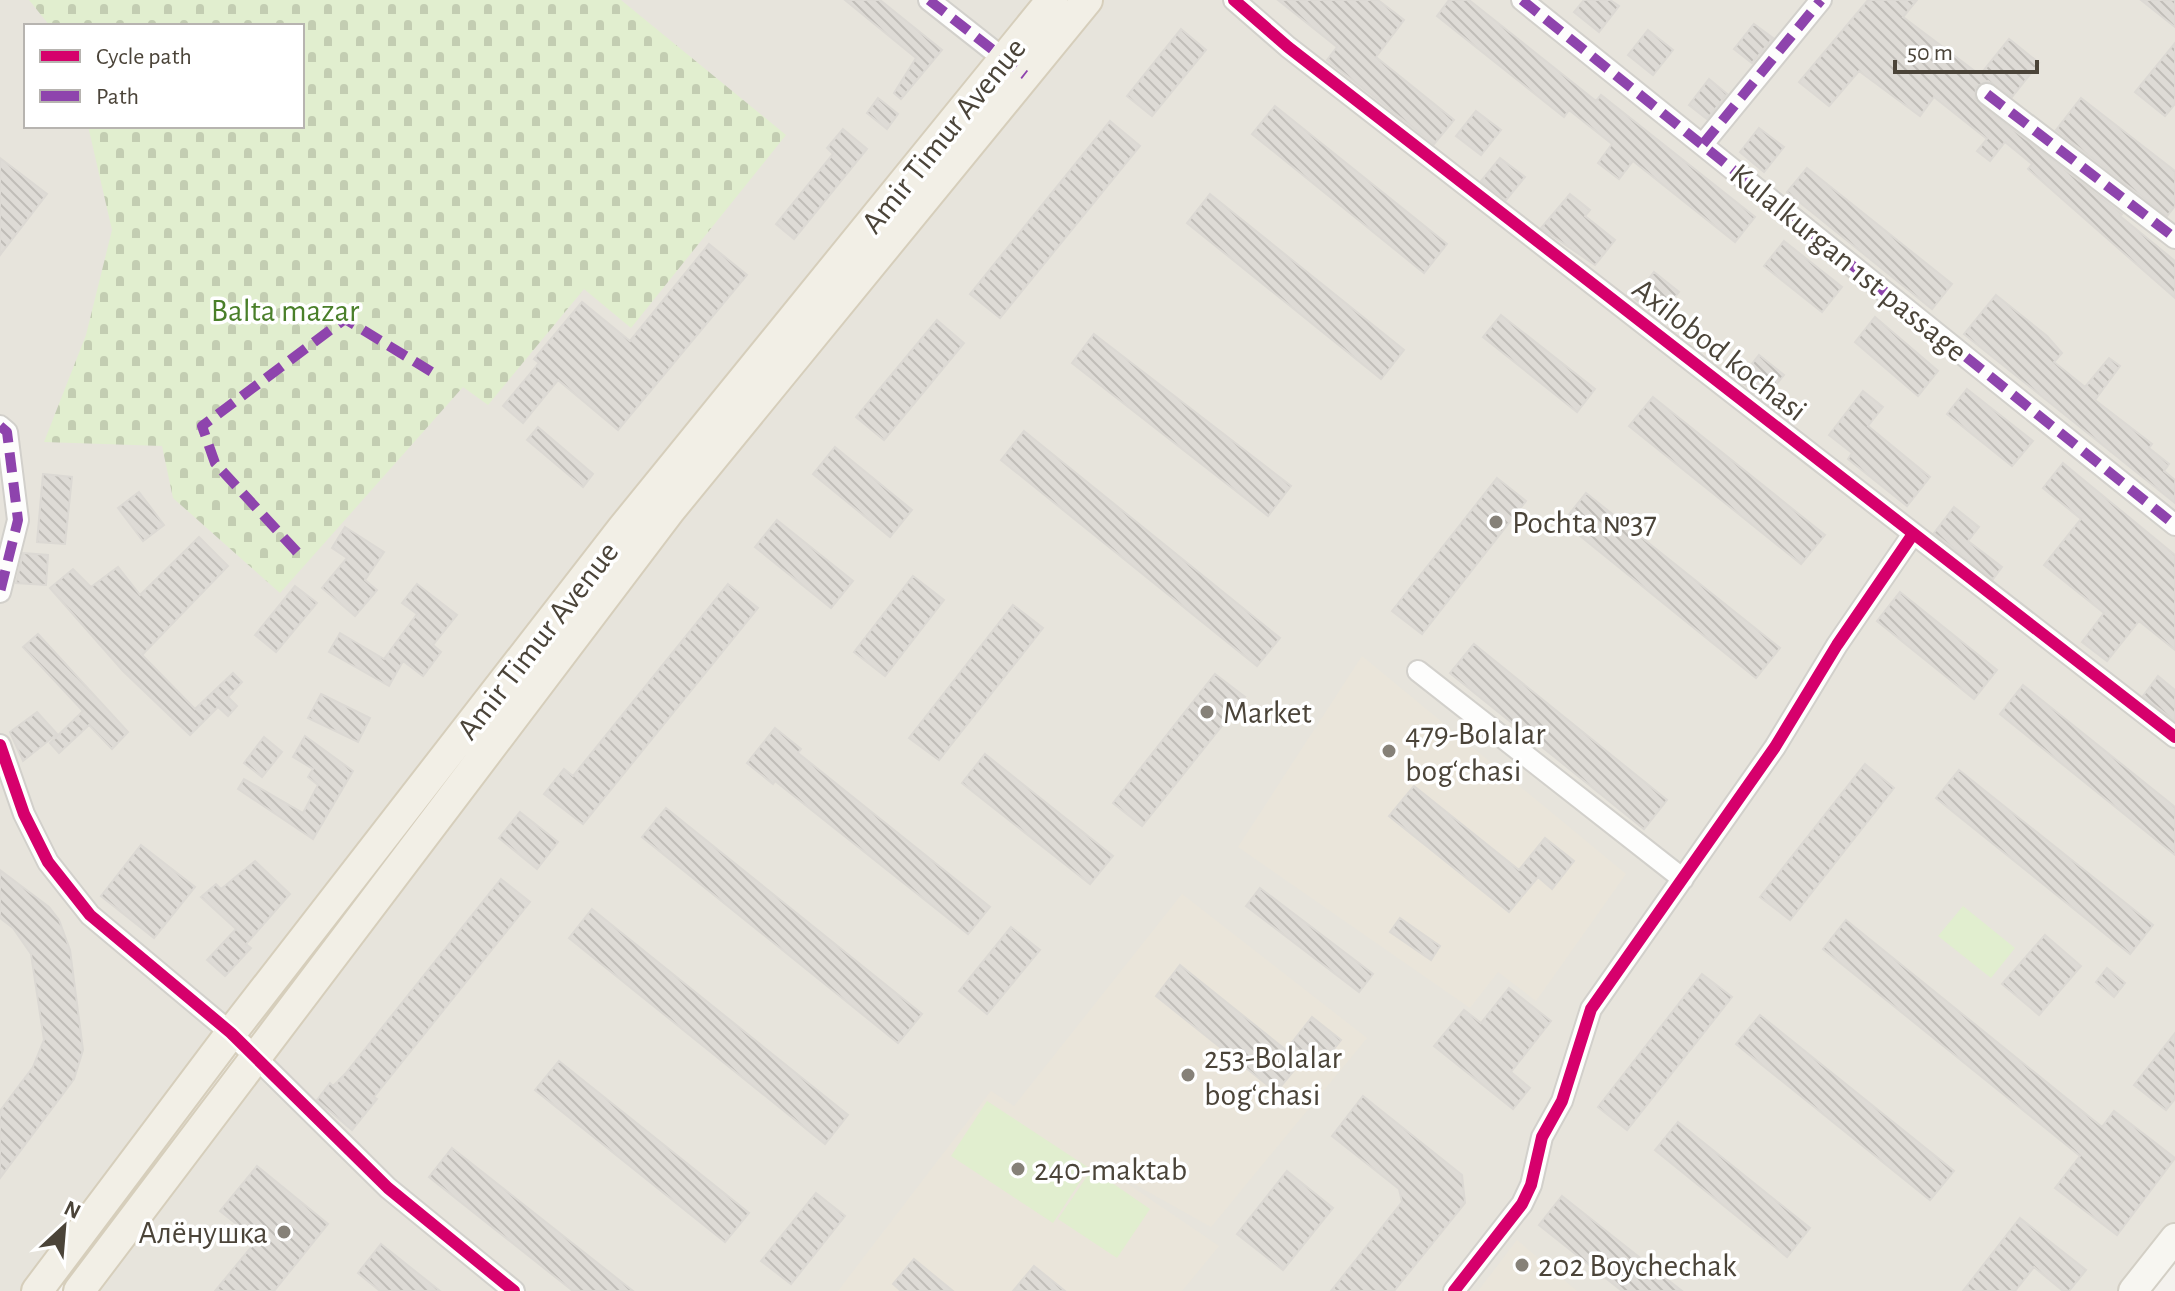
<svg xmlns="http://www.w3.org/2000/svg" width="2175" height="1291" font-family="'Alegreya Sans',sans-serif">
<defs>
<pattern id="cemetery-stones" width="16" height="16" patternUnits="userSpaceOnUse" patternTransform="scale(2)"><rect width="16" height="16" fill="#e1eecf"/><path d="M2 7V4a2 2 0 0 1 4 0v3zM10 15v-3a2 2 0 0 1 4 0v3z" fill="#c3cdb2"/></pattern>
<pattern id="building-back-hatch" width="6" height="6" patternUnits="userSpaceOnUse" patternTransform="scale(2)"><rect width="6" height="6" fill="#dedbd6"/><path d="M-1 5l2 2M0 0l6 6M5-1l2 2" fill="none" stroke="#c0bdb8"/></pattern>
</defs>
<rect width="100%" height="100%" fill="#f4f2ee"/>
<path fill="#e7e4dc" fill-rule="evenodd" d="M0,0H1052L37,1291H0ZM26,26H302V126H26Z
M1087,0H2175V1238L2133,1291H79Z"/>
<path fill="#eae5da" d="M1362,656L1626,874L1536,1001L1498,972L1470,1008L1238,847Z
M1182,894L1367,1038L1211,1227L1097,1163L1219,1246L1182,1291H838L991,1091L1014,1106Z
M1517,1240L1577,1291H1478Z"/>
<path fill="url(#cemetery-stones)" d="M29,0H621L786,135L631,328L584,289L488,405L463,387L280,593L173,498L162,446L44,442L86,335L112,230L88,126H302V26H50Z"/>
<path fill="#e1eecf" d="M1963,906L2015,948L1991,978L1938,936Z
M987,1101L1089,1168L1053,1223L951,1156Z
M1092,1169L1150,1209L1117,1258L1058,1219Z"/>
<path fill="url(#building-back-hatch)" stroke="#dcd9d4" stroke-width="2" d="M845,0H880L942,50L901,99L894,93L916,58Z
M1278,0H1378L1404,20L1376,57L1454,120L1434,144L1327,60L1337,47Z
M1449,0H1469L1596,101L1601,95L1755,217L1735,242L1633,161L1619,179L1598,163L1612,144L1569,110L1564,117L1437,16Z
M1584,0H1610L1619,6L1599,32L1574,12Z
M1868,0H1917L1903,17L1980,75L2009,39L2039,63L2012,97L1988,81L1976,87L1975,100L2122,214L2120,216L2175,261V298L2028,169L2032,164L2005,142L1990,161L1977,151L1987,139L1934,97L1920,116L1859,71L1829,106L1799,82Z
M2141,0H2175V27Z
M1754,24L1773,38L1752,63L1734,49Z
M1181,29L1206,50L1152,116L1127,96Z
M1648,30L1673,50L1653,75L1628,55Z
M2175,43V104L2165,116L2135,92Z
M1709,79L1727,94L1707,119L1689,105Z
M878,98L898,114L887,129L867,113Z
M2081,98L2175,171V206L2167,216L2056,130Z
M1275,106L1447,244L1424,273L1252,134Z
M1476,111L1501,130L1481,155L1456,136Z
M1110,121L1140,146L1000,318L970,294Z
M1759,128L1784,147L1764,172L1740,152Z
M843,129L867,149L794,239L776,224L833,154L827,148Z
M0,158L47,194L0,255Z
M1500,158L1525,177L1506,200L1481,181Z
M1807,168L1952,284L1932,309L1787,192Z
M1210,194L1404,350L1381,379L1187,223Z
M1570,194L1590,210L1585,216L1615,240L1595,265L1541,228Z
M1784,241L1842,287L1822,312L1764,266Z
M709,244L747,275L618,430L558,380L523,423L503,406L539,363L534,359L582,302L630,341Z
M1654,272L1679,292L1659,317L1634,298Z
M1996,295L2047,336L2062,353L2054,362L2085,387L2109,358L2120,366L2095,400L2152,444L2149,448L2169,464L2164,471L2175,480V503L1964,334Z
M1501,315L1595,389L1577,412L1483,337Z
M1875,317L1938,371L1918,396L1855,342Z
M937,320L964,343L884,440L856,417Z
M1094,334L1291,486L1268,516L1072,363Z
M1759,355L1784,375L1764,400L1739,380Z
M1967,389L2033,441L2012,466L1947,414Z
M1863,391L1883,407L1868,426L1930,477L1907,506L1848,459L1852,453L1829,435Z
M1653,397L1825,535L1801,564L1629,426Z
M538,427L593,474L583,487L527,440Z
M1024,431L1280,638L1257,666L1001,460Z
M835,447L912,510L890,537L813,474Z
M2063,463L2175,555V650L2139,621L2107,661L2082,642L2104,613L2044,565L2081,519L2043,488Z
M43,474L72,477L65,544L37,542Z
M1497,478L1526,501L1422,634L1392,611Z
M139,492L164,525L143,541L118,508Z
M1586,493L1780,648L1756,678L1563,522Z
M1954,507L1979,527L1968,541L2002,567L1993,579L1934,533Z
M777,520L853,581L831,608L755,547Z
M345,527L384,552L365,580L377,590L355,616L322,588L347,558L332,548Z
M199,537L228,566L142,655L195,709L233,673L242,682L228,697L237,706L228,716L218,707L190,735L123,671L50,588L73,569L91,587L118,567L140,595Z
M23,553L48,555L46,585L16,583Z
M913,576L944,600L885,676L854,652Z
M417,584L457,615L433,645L441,652L423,676L403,661L389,686L329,652L340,633L384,659L417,614L402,603Z
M728,584L758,608L583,824L544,794L564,769L573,776Z
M295,586L317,603L276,652L255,635Z
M1900,592L1997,670L1974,699L1877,621Z
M1013,605L1043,628L939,760L909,738Z
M38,634L128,732L112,749L89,725L59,753L50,743L83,711L23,647Z
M1474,644L1667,800L1644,829L1450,673Z
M1215,674L1245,697L1142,826L1113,803Z
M2158,676L2175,690V721L2143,696Z
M2023,685L2175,807V855L2000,714Z
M321,694L370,718L358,742L308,718Z
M37,712L57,734L23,761L10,732Z
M775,728L801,749L798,753L990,907L968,934L775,781L773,784L747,763Z
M305,736L353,771L313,839L238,789L244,779L303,813L318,785L308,777L313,769L293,757Z
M264,737L282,752L262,777L244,763Z
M985,754L1113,856L1090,884L962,783Z
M1865,764L1894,788L1790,920L1760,897Z
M1959,770L2153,925L2130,954L1936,798Z
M1414,786L1519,870L1545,838L1574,861L1552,889L1538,877L1509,912L1389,816Z
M666,808L922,1014L898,1043L642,837Z
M520,812L558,842L537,869L499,838Z
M141,845L195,887L154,938L101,896Z
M255,861L290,894L246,944L251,948L225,976L207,960L236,929L201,897L216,884L221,889Z
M0,870L49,907L59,920L70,950L83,1050L74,1079L0,1178V1111L33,1067L44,1040L31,954L13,928L0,918Z
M501,879L530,902L374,1097L377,1099L352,1130L317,1100L330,1083L333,1086L345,1074Z
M1260,888L1373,974L1359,992L1246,906Z
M592,909L848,1115L825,1144L569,938Z
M1400,918L1440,946L1431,960L1390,932Z
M1846,920L2102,1127L2114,1111L2175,1158L2117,1235L2055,1188L2080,1156L1823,949Z
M1011,927L1040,950L987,1014L959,991Z
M2045,935L2081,966L2039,1015L2002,984Z
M1180,965L1286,1050L1312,1017L1341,1040L1319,1068L1305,1057L1276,1092L1156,996Z
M2107,968L2125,983L2114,997L2096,982Z
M1702,974L1732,997L1627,1130L1598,1107Z
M1509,988L1551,1021L1511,1072L1530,1088L1513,1109L1434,1046L1464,1010L1481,1023Z
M1760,1015L1954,1171L1930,1200L1736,1044Z
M2175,1033V1099L2166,1110L2134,1085Z
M559,1061L749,1213L725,1242L535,1090Z
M1363,1096L1462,1175L1465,1203L1394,1291H1331L1402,1202L1399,1189L1332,1136Z
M1678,1122L1810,1228L1787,1257L1655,1150Z
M452,1148L633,1291H573L429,1177Z
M257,1166L328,1224L274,1291H215L257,1240L220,1211Z
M1287,1171L1333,1208L1283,1270L1237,1234Z
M816,1193L845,1216L791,1284L761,1261Z
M1562,1196L1682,1291H1622L1539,1225Z
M2020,1218L2086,1270L2069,1291H2063L2034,1267L2015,1291H1963Z
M381,1244L440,1291H380L358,1273Z
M914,1259L953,1291H901L893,1284Z
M1034,1266L1065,1291H1013Z"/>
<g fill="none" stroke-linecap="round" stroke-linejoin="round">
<g stroke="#d2d0cb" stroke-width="24">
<path id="street" d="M929,0L1014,67
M1234,0L1288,47L2175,737
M1522,0L2175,525
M1987,94L2175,238
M1703,144L1821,0
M0,426L7,432L18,520L0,592
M1418,671L1683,879
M0,745L24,814L48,862L90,915L231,1033L388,1188L514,1291
M1454,1291L1522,1204L1531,1185L1542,1137L1562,1101L1591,1009L1775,747L1837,645L1913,534"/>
</g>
<g stroke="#d3cfc5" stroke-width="32">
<path id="secondary" d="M2133,1291L2175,1238"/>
</g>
<g stroke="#d6cebb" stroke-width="34">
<path id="primary" d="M37,1291L231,1033L623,528L1052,0
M79,1291L670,510L1087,0"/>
</g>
<use href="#street" stroke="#fdfdfc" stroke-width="20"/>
<use href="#secondary" stroke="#f7f6f1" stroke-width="28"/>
<use href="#primary" stroke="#f2efe6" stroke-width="30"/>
<path stroke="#8e44ad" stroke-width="10" stroke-dasharray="20 10" stroke-linecap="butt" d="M929,0L1025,75
M1522,0L2175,525
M1987,94L2175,238
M1703,144L1821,0
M0,426L7,432L18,520L0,592
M297,552L215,463L202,426L345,319L435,374"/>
<g stroke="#fff" stroke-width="17">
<path id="cycleway" d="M1234,0L1288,47L2175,737
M0,745L24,814L48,862L90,915L231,1033L388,1188L514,1291
M1454,1291L1522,1204L1531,1185L1542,1137L1562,1101L1591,1009L1775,747L1837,645L1913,534"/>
</g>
<use href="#cycleway" stroke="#d6006c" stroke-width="12"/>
</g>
<g fill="#868178" stroke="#fff" stroke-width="3">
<circle cx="1496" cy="522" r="8"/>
<circle cx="1207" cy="712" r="8"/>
<circle cx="1389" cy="751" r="8"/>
<circle cx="1188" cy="1075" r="8"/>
<circle cx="1018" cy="1169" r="8"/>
<circle cx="284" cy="1232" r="8"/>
<circle cx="1522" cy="1265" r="8"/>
</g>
<g text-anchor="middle" stroke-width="7" stroke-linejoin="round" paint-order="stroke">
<g font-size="32" fill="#4b4439" stroke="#fff">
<text transform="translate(943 135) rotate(-51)" y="11">Amir Timur Avenue</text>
<text transform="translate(1849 262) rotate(39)" y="11">Kulalkurgan 1st passage</text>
<text transform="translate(1720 349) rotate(38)" y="11">Axilobod kochasi</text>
<text transform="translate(537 640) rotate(-52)" y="11">Amir Timur Avenue</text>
</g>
<g font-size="32" fill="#4a7f2a" stroke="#fff">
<text x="285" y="321">Balta mazar</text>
</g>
<g font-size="32" fill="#4b4439" stroke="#fff" text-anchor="start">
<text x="1512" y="533">Pochta №37</text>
<text x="1223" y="723">Market</text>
<text x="1405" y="744">479-Bolalar<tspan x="1405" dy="37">bogʻchasi</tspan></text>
<text x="1204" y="1068">253-Bolalar<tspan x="1204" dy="37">bogʻchasi</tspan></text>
<text x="1034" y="1180">240-maktab</text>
<text x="268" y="1243" text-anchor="end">Алёнушка</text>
<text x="1538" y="1276">202 Boychechak</text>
</g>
</g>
<rect x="24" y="24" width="280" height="104" fill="#ffffff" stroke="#b7b4b0" stroke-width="2"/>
<rect x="40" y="50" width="40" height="12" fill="#d6006c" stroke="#b7b4b0" stroke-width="2"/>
<text x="96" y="64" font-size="24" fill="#4b4439">Cycle path</text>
<rect x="40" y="90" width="40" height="12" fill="#8e44ad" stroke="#b7b4b0" stroke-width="2"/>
<text x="96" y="104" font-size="24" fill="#4b4439">Path</text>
<g transform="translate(64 1227) rotate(26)" stroke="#ffffff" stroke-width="6" paint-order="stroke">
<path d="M0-6L14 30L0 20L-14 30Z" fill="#4b4439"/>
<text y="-12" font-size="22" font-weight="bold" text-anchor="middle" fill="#4b4439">N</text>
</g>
<path d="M1895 60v12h142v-12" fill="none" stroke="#4b4439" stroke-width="4"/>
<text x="1907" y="60" font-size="24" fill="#4b4439" stroke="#ffffff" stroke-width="6" paint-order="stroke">50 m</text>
</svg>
